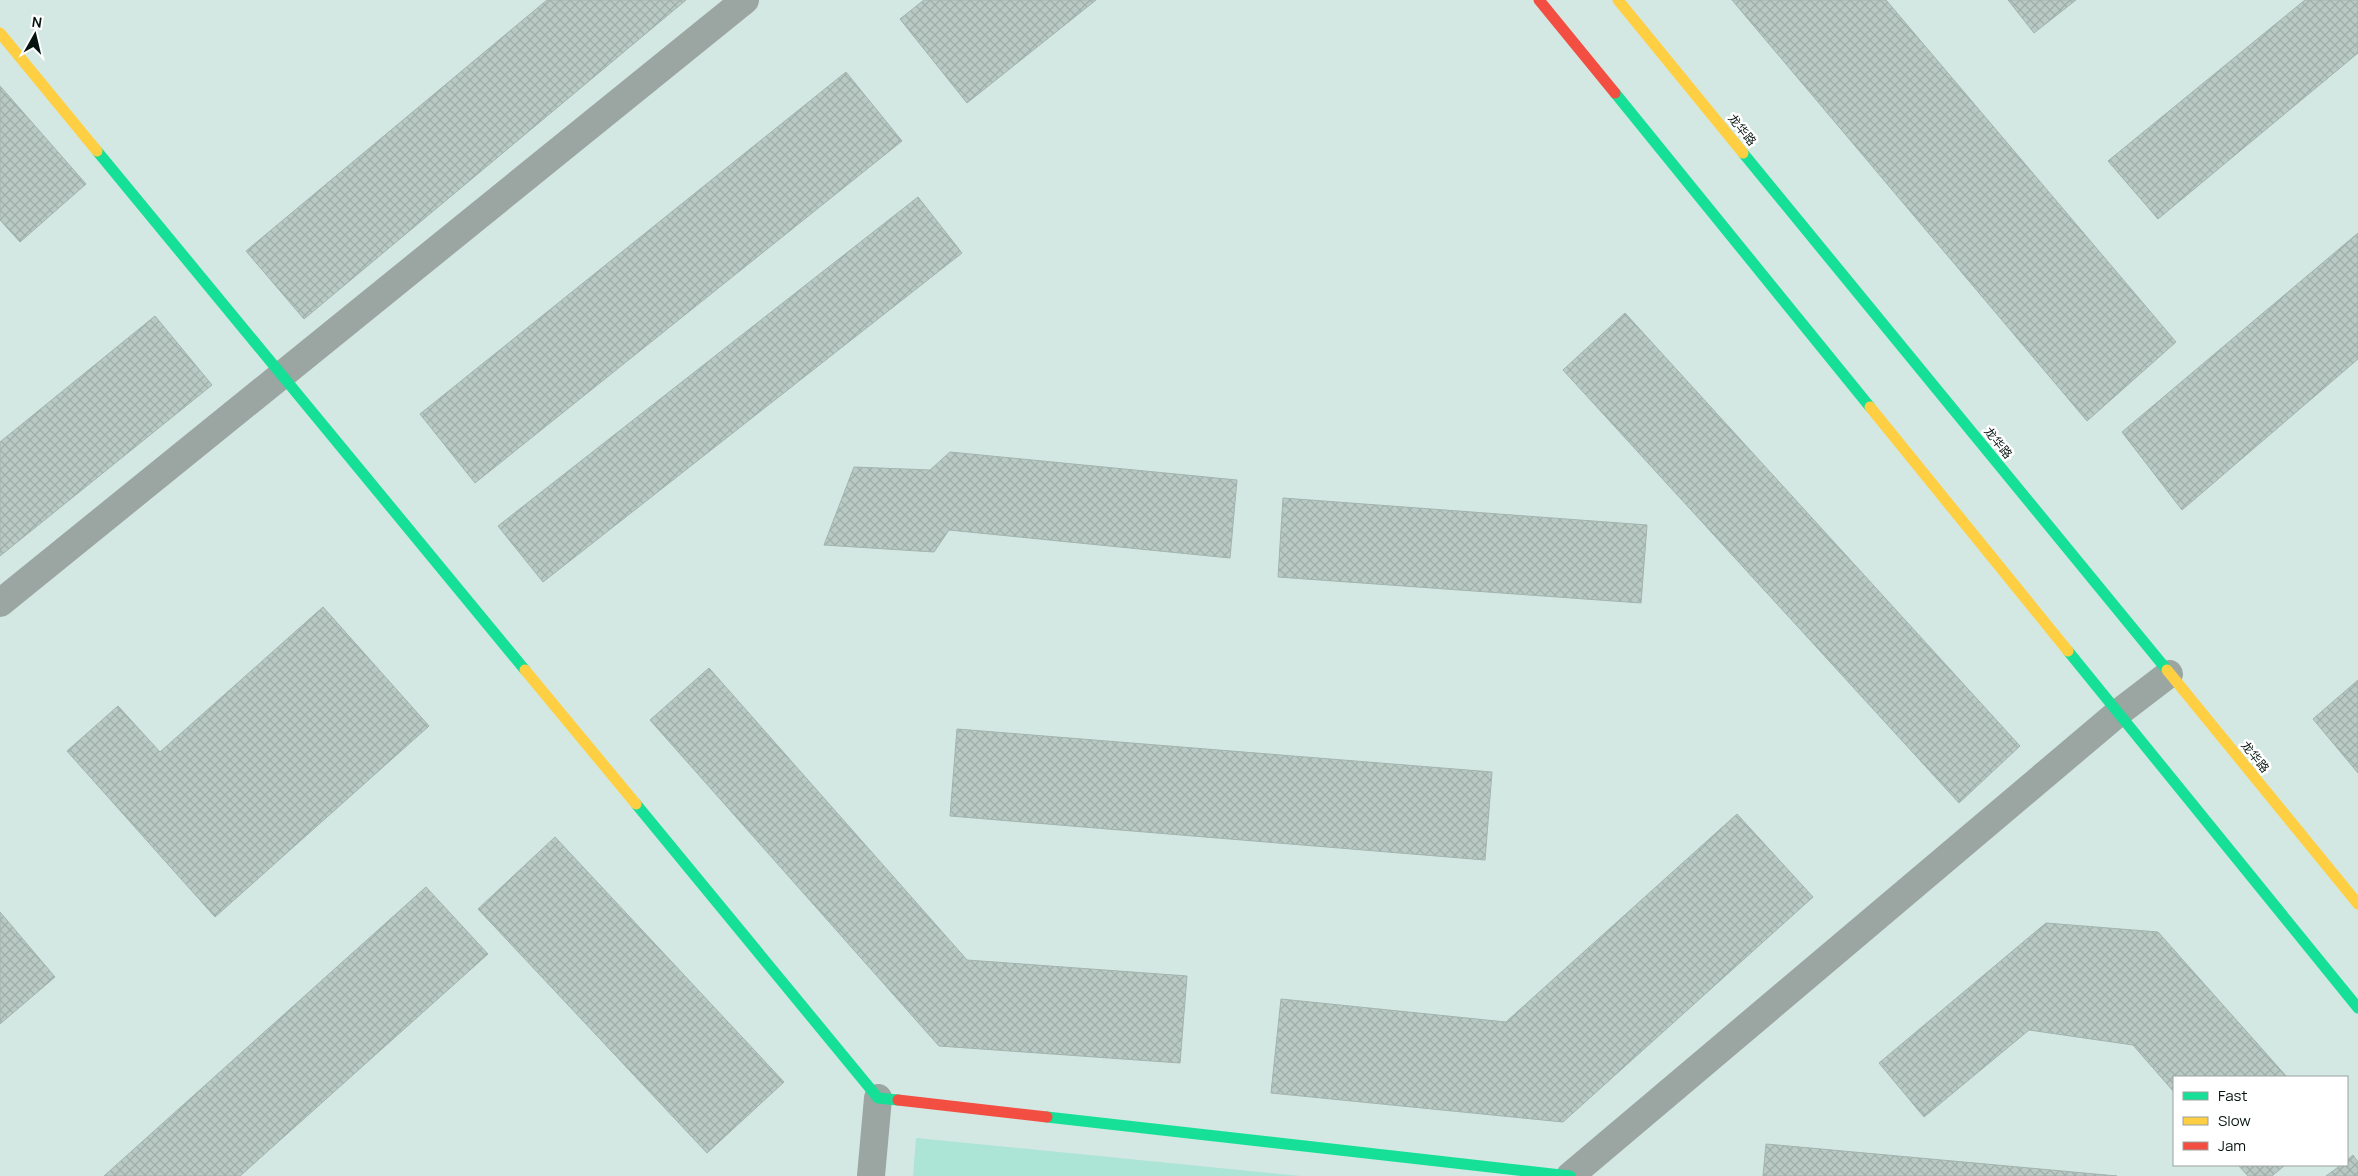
<svg xmlns="http://www.w3.org/2000/svg" width="2358" height="1176" font-family="Manrope,'Noto Sans SC',sans-serif">
<defs>
<pattern id="building-cross-hatch" width="8" height="8" patternUnits="userSpaceOnUse" patternTransform="scale(1.25)"><rect width="8" height="8" fill="#b9cac5"/><path d="M0 0l8 8M0 8l8-8" fill="none" stroke="#9eada8"/></pattern>
</defs>
<rect width="100%" height="100%" fill="#d3e8e2"/>
<path fill="#ace4d5" d="M916,1138L1301,1176H913Z"/>
<path fill="url(#building-cross-hatch)" stroke="#a3b3ae" d="M547,0H686L304,319L246,251Z
M924,0H1096L967,103L900,19Z
M1732,0H1886L2176,342L2087,421Z
M2008,0H2076L2034,33Z
M2305,0H2358V53L2158,219L2108,161Z
M846,72L902,141L475,483L420,414Z
M0,86L86,184L20,242L0,220Z
M918,197L962,253L543,582L498,526Z
M2358,233V359L2182,510L2122,432Z
M1625,313L2020,746L1959,803L1563,370Z
M155,316L212,385L0,556V442Z
M950,452L1237,480L1230,558L949,530L934,552L824,545L854,467L930,470Z
M1283,498L1647,525L1641,603L1278,577Z
M323,607L429,726L215,917L67,751L118,706L160,752Z
M709,668L967,960L1187,976L1180,1063L939,1046L650,720Z
M2358,680V773L2313,719Z
M957,729L1492,772L1485,860L950,816Z
M1737,814L1813,897L1563,1122L1271,1093L1281,999L1506,1022Z
M555,837L784,1082L707,1153L478,909Z
M426,887L488,954L240,1176H104Z
M0,912L55,977L0,1024Z
M2046,923L2158,932L2287,1077H2174V1092L2133,1045L2029,1030L1924,1117L1879,1063Z
M1766,1144L2117,1176H1763Z
M2353,1155L2358,1162V1176H2326L2341,1165H2347V1160Z
M2238,1165H2285L2272,1176H2248Z"/>
<g fill="none" stroke-linecap="round" stroke-linejoin="round">
<path stroke="#9ba5a1" stroke-width="28" d="M0,603L745,0
M871,1176L878,1098
M1570,1176L2118,713L2169,674"/>
<path stroke="#16e098" stroke-width="11" d="M1615,93L1870,407
M97,151L525,670
M1743,153L2167,670
M2068,651L2358,1008
M636,804L878,1098L898,1100
M1047,1117L1570,1176"/>
<path stroke="#ffcf43" stroke-width="11" d="M1618,0L1743,153
M0,33L97,151
M1870,407L2068,651
M525,670L636,804
M2167,670L2358,904"/>
<path stroke="#f24e42" stroke-width="11" d="M1539,0L1615,93
M898,1100L1047,1117"/>
</g>
<g text-anchor="middle" stroke-width="5" stroke-linejoin="round" paint-order="stroke">
<g font-size="12" fill="#061410" stroke="#fff">
<text transform="translate(1742 130) rotate(51)" y="4">龙华路</text>
<text transform="translate(1998 443) rotate(51)" y="4">龙华路</text>
<text transform="translate(2255 757) rotate(51)" y="4">龙华路</text>
</g>
</g>
<rect x="2173" y="1076" width="175" height="90" fill="#ffffff" stroke="#9ba19f"/>
<rect x="2183" y="1092" width="25" height="8" fill="#16e098" stroke="#9ba19f"/>
<text x="2218" y="1101" font-size="15" fill="#061410">Fast</text>
<rect x="2183" y="1117" width="25" height="8" fill="#ffcf43" stroke="#9ba19f"/>
<text x="2218" y="1126" font-size="15" fill="#061410">Slow</text>
<rect x="2183" y="1142" width="25" height="8" fill="#f24e42" stroke="#9ba19f"/>
<text x="2218" y="1151" font-size="15" fill="#061410">Jam</text>
<g transform="translate(35 35) rotate(8)" stroke="#ffffff" stroke-width="4" paint-order="stroke">
<path d="M0-4L9 19L0 12L-9 19Z" fill="#061410"/>
<text y="-8" font-size="14" font-weight="bold" text-anchor="middle" fill="#061410">N</text>
</g>
</svg>
